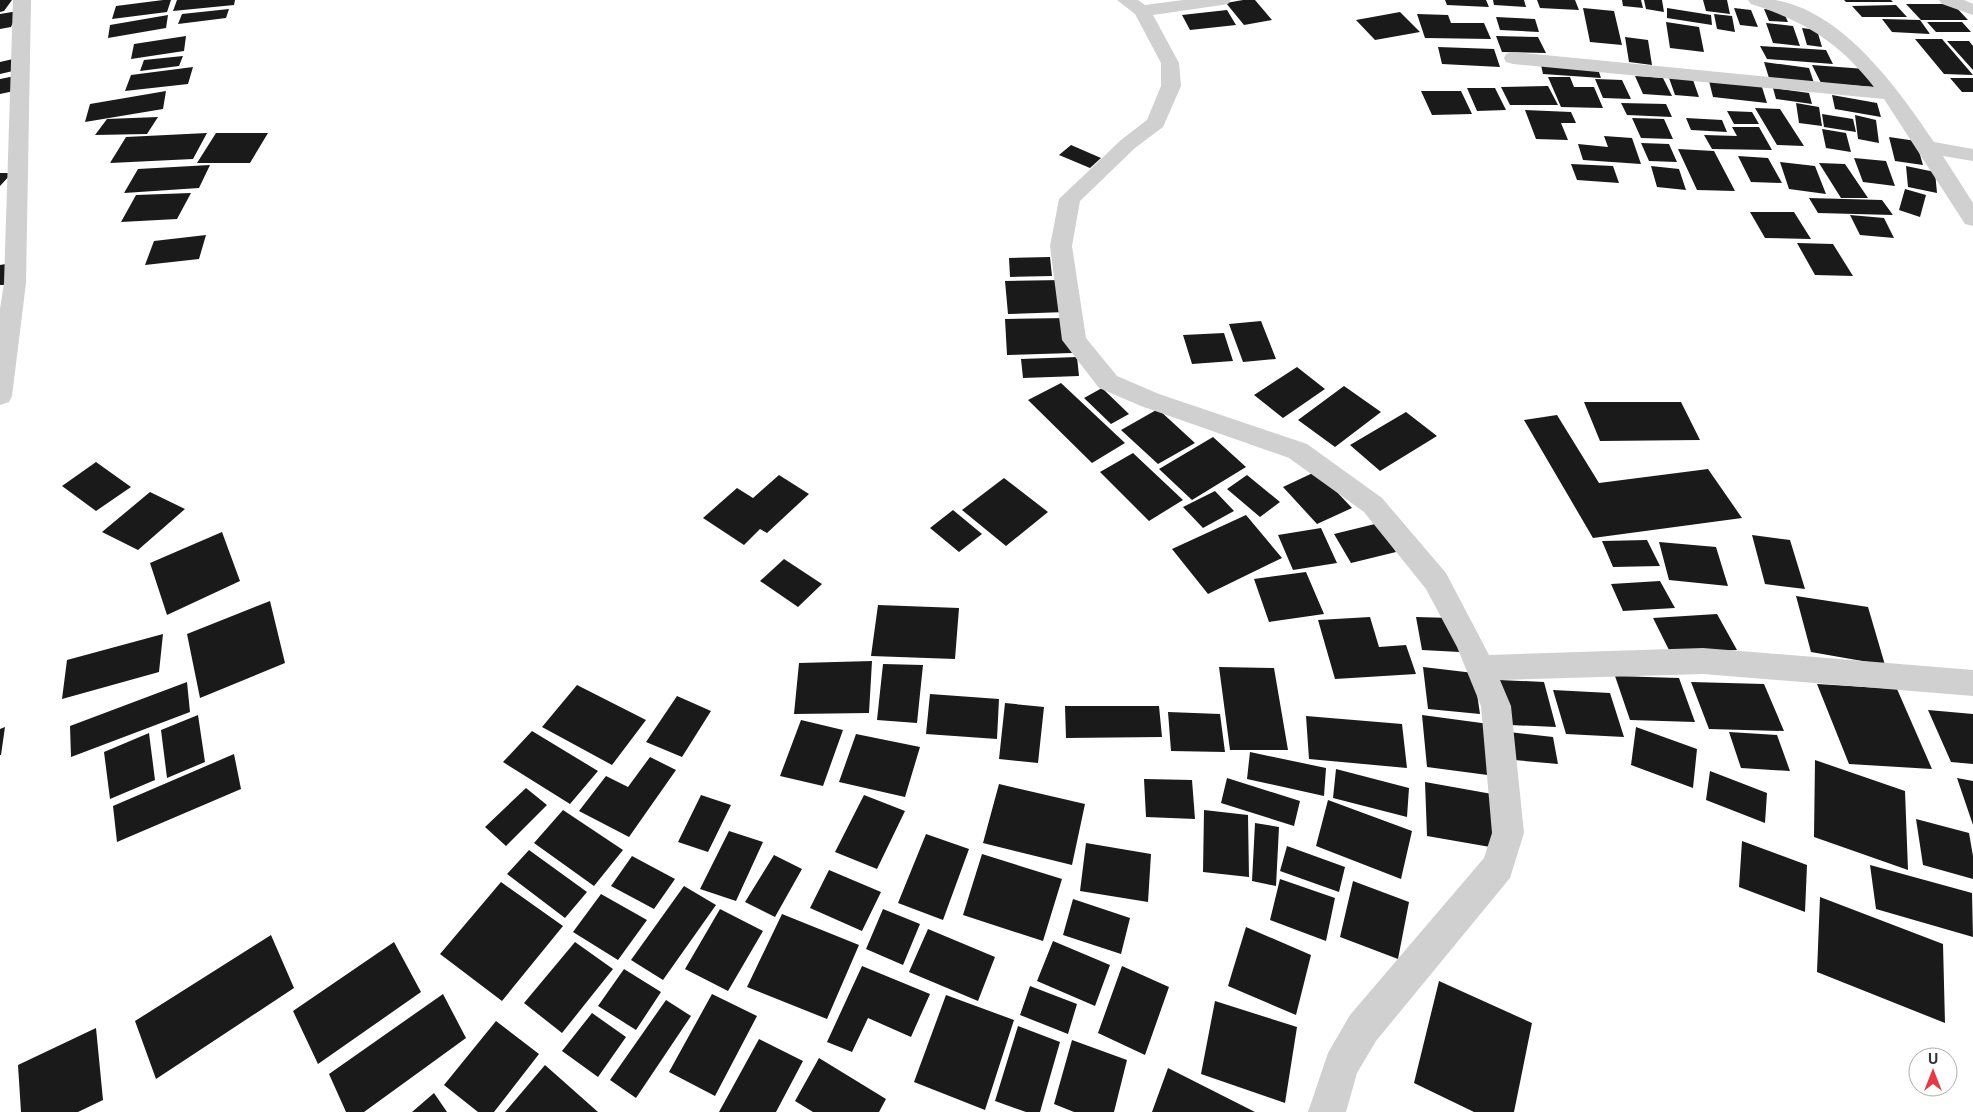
<svg xmlns="http://www.w3.org/2000/svg" width="1973" height="1112" font-family="Inter,sans-serif">
<rect width="100%" height="100%" fill="#fff"/>
<path fill="#1a1a1a" d="M0,0H12L4,11L0,12Z
M163,0H171L167,12L112,19L116,6Z
M177,0H235L234,5L173,11Z
M1243,0H1255L1272,20L1244,25L1226,3Z
M1445,0H1486L1489,7L1447,5Z
M1493,0H1524L1526,7L1494,5Z
M1537,0H1575L1579,10L1540,8Z
M1622,0H1641L1643,8L1623,6Z
M1644,0H1662L1664,12L1646,9Z
M1703,0H1727L1730,14L1706,11Z
M1844,0H1891L1893,2H1846Z
M1906,4H1953L1968,20H1921Z
M1896,5L1907,17H1862L1852,6Z
M1583,8L1614,11L1622,45L1590,42Z
M1667,8L1711,15L1712,25L1667,18Z
M1734,8L1751,10L1758,27L1740,25Z
M229,9L226,18L178,24L182,14Z
M1764,9L1783,11L1788,22L1769,21Z
M1227,10L1236,25L1190,30L1182,15Z
M18,11L11,27L0,29V14Z
M1400,12L1420,32L1375,40L1356,20Z
M1417,14L1448,15L1451,23H1484L1491,39L1425,38Z
M1714,14L1732,16L1735,32L1717,29Z
M168,15L166,28L108,38L110,25Z
M1496,17L1535,19L1539,32L1500,30Z
M1882,19L1920,20L1930,34L1892,32Z
M1666,22L1699,27L1704,52L1670,48Z
M1927,22H1962L1971,32H1936Z
M1766,23L1793,26L1800,46L1773,43Z
M1802,28L1817,30L1822,47L1807,45Z
M186,36L184,51L131,59L134,44Z
M1496,36L1538,37L1546,53L1502,52Z
M1625,37L1648,40L1652,65L1629,62Z
M1915,39H1942L1973,75L1944,74Z
M1947,41H1969L1973,46V70Z
M1760,46L1826,50L1833,64L1767,59Z
M1438,47L1494,49L1500,67L1442,64Z
M183,56L179,66L140,71L144,60Z
M13,59V71L0,74V62Z
M1764,62L1809,68L1814,83L1769,78Z
M1541,65L1598,69L1601,78L1543,74Z
M1812,65L1865,69L1874,87L1821,83Z
M193,67L188,84L125,91L131,75Z
M15,76L14,91L0,94V79Z
M1635,76L1663,78L1672,96L1643,94Z
M1548,77H1570L1574,87H1594L1603,108L1561,107Z
M1669,78L1693,80L1699,97L1675,95Z
M1950,78H1973V92H1962Z
M1595,79L1622,80L1631,99L1603,98Z
M1709,81L1762,87L1767,103L1713,97Z
M1548,86L1558,105H1510L1501,87Z
M1467,88H1495L1506,110L1477,111Z
M1773,88L1809,93L1812,104L1776,99Z
M166,91L163,109L85,122L90,104Z
M1421,91H1461L1472,114L1432,115Z
M1832,95L1877,103L1881,117L1835,109Z
M1621,103L1666,104L1672,117L1627,115Z
M1796,103L1819,107L1822,126L1799,123Z
M1755,108L1780,109L1804,146L1777,145Z
M1525,110L1571,112L1576,123H1561L1568,140L1536,139Z
M1727,111L1752,112L1759,124H1734Z
M1822,114L1853,119L1856,132L1824,127Z
M1855,115L1876,120L1879,143L1858,139Z
M158,117L147,134L95,135L107,119Z
M1632,118L1664,119L1673,139L1641,138Z
M1686,118L1722,120L1727,132L1691,130Z
M1732,127H1759L1772,150L1712,149L1704,135L1737,136Z
M1822,129L1846,133L1851,152L1826,148Z
M207,133L193,159L110,163L126,137Z
M216,133H268L250,163H197Z
M1604,136L1632,138L1641,164L1583,160L1578,144L1608,147Z
M1889,137L1916,141L1923,165L1895,161Z
M1641,143L1669,144L1677,162L1649,161Z
M1071,145L1101,158L1090,168L1059,155Z
M1678,149L1714,151L1735,191L1697,190Z
M1738,156L1768,158L1782,183L1751,182Z
M1854,158L1886,161L1895,186L1863,182Z
M1780,162L1815,166L1826,194L1789,189Z
M1819,163L1845,164L1868,198H1841Z
M1571,164L1613,166L1619,183L1577,180Z
M210,165L199,188L124,193L138,169Z
M1651,166L1679,169L1686,190L1657,187Z
M1906,166L1935,172L1937,193L1908,187Z
M0,173H12L0,186Z
M1905,189L1926,195L1920,217L1899,210Z
M191,193L177,219L121,222L136,195Z
M1809,198L1882,200L1893,215L1818,213Z
M1750,212H1794L1811,239L1765,238Z
M1850,215L1884,218L1894,238L1860,235Z
M206,235L199,259L145,265L154,241Z
M1797,243L1833,244L1853,276L1815,275Z
M1050,257L1052,276L1010,277L1009,258Z
M12,263L4,285H0V265Z
M1063,280L1066,312L1008,314L1005,281Z
M1068,318L1072,353L1007,355L1005,319Z
M1261,321L1276,359L1243,362L1229,324Z
M1224,333L1233,361L1192,364L1183,335Z
M1077,357L1079,376L1023,378L1021,359Z
M1297,367L1325,389L1283,418L1254,395Z
M1061,383L1125,443L1092,463L1028,400Z
M1344,386L1381,412L1335,447L1298,420Z
M1102,388L1129,414L1111,424L1084,398Z
M1584,402H1681L1700,440L1600,441Z
M1158,409L1195,443L1158,464L1121,430Z
M1406,412L1437,436L1380,471L1350,445Z
M1557,415L1599,483L1708,469L1742,518L1593,538L1524,420Z
M1213,437L1246,467L1192,500L1159,469Z
M1133,453L1183,500L1149,521L1100,472Z
M96,462L131,487L96,511L62,486Z
M1317,471L1352,508L1317,524L1283,487Z
M779,475L809,494L767,533L760,529L744,545L703,518L737,488L753,498Z
M1247,475L1280,502L1260,517L1227,489Z
M1004,478L1048,512L1006,546L962,510Z
M1215,491L1234,511L1203,528L1183,507Z
M150,492L185,509L138,550L102,532Z
M953,510L982,534L959,552L930,528Z
M1246,515L1282,558L1208,594L1172,549Z
M1379,523L1396,552L1351,563L1334,534Z
M1321,528L1337,563L1293,570L1278,535Z
M222,532L240,581L167,615L150,563Z
M1752,535L1790,540L1805,589L1765,584Z
M1647,540L1660,566L1613,567L1602,541Z
M1659,542L1716,547L1728,586L1669,580Z
M784,559L822,584L798,607L760,581Z
M1306,572L1324,614L1269,622L1254,579Z
M1660,581L1675,608L1623,611L1611,584Z
M1796,596L1868,607L1885,665L1811,652Z
M270,601L285,663L200,698L187,634Z
M878,605L959,608L955,659L871,656Z
M1717,614L1737,650L1671,654L1653,618Z
M1370,617L1379,647L1406,645L1416,674L1335,679L1318,620Z
M1416,617L1452,618L1460,652L1422,650Z
M163,634L159,672L62,699L67,660Z
M872,661L869,713L794,714L799,663Z
M883,664L923,665L917,723L877,720Z
M1219,667L1274,668L1288,750H1230Z
M1423,667L1474,673L1480,714L1428,709Z
M1615,676L1679,678L1695,722L1630,720Z
M1499,680L1544,682L1556,727L1510,725Z
M187,682L190,712L71,757L70,726Z
M1691,682L1764,684L1784,731L1709,729Z
M1817,684L1897,689L1932,769L1849,764Z
M577,685L646,720L612,765L542,727Z
M1553,690L1610,693L1624,737L1566,734Z
M930,694L999,699L997,739L926,734Z
M677,696L711,711L682,757L646,742Z
M1005,703L1044,707L1038,763L999,759Z
M1065,706H1159L1162,737L1066,738Z
M1928,710L1973,714V764L1951,762Z
M1168,712L1220,714L1225,752L1171,751Z
M198,715L205,762L167,778L161,730Z
M1422,715L1489,724L1495,776L1427,767Z
M1306,716L1402,724L1407,768L1309,759Z
M801,720L843,730L823,786L780,776Z
M5,727L1,755H0V729Z
M1636,727L1697,749L1693,788L1631,765Z
M532,731L598,771L570,804L503,762Z
M1509,732L1553,737L1558,764L1514,760Z
M1729,732L1777,735L1790,771L1741,768Z
M149,733L155,780L110,799L104,752Z
M856,734L920,747L905,797L839,782Z
M1250,752L1326,768L1324,796L1247,779Z
M234,754L241,789L117,842L113,806Z
M650,757L676,770L629,837L579,811L606,776L628,787Z
M1815,760L1905,791L1908,870L1814,837Z
M1336,769L1409,788L1407,817L1333,798Z
M1710,771L1767,793L1765,823L1706,800Z
M1227,778L1300,801L1294,826L1221,803Z
M1957,778L1973,781V825Z
M1144,779L1192,780L1195,819L1146,817Z
M1425,782L1492,794L1496,848L1427,836Z
M999,784L1085,804L1072,865L983,843Z
M526,788L547,805L506,846L485,827Z
M701,795L731,805L708,852L678,842Z
M864,795L905,811L877,869L835,852Z
M1328,800L1412,831L1401,879L1316,846Z
M563,810L623,850L594,886L534,843Z
M1204,810L1248,815L1249,877L1203,872Z
M1916,819L1969,833L1973,856V879L1923,865Z
M1255,823L1279,827L1276,886L1252,881Z
M729,831L763,842L736,901L700,889Z
M926,834L969,849L943,920L898,903Z
M1742,841L1807,865L1805,912L1739,887Z
M1086,843L1151,854L1148,902L1080,891Z
M1287,846L1345,867L1339,892L1280,871Z
M529,850L587,892L565,918L507,874Z
M982,854L1062,879L1043,941L963,915Z
M774,855L802,869L775,917L745,902Z
M632,856L675,879L654,909L611,886Z
M1870,865L1972,893L1973,937L1876,909Z
M829,870L881,892L862,931L810,908Z
M1280,879L1335,898L1326,941L1270,920Z
M1353,881L1409,902L1398,959L1340,937Z
M501,882L563,926L502,1001L440,954Z
M684,886L716,905L663,980L631,960Z
M601,894L647,920L618,960L573,932Z
M1820,897L1943,944L1945,1023L1817,972Z
M1073,899L1130,918L1121,954L1063,935Z
M720,909L763,931L728,991L685,969Z
M883,909L920,924L903,965L866,949Z
M782,914L859,945L827,1019L747,987Z
M1246,927L1311,955L1296,1015L1228,986Z
M928,929L995,957L978,1001L909,972Z
M271,935L294,988L156,1079L135,1021Z
M1053,941L1110,965L1095,1006L1037,981Z
M394,942L421,992L318,1064L293,1011Z
M575,942L613,969L562,1033L524,1003Z
M862,966L930,994L911,1037L868,1018L852,1052L827,1042Z
M1122,966L1169,987L1145,1055L1098,1033Z
M624,969L661,992L636,1030L598,1006Z
M1439,981L1532,1023L1514,1112H1474L1414,1083Z
M1030,986L1077,1004L1068,1034L1020,1015Z
M443,994L466,1038L364,1112H346L329,1074Z
M712,994L757,1016L715,1096L669,1072Z
M946,995L1014,1020L985,1110L914,1082Z
M666,1000L691,1016L636,1098L610,1080Z
M1215,1001L1297,1027L1285,1103L1201,1074Z
M592,1013L626,1037L598,1077L562,1051Z
M496,1021L539,1054L494,1112H478L444,1085Z
M1018,1026L1060,1042L1040,1112H1026L995,1101Z
M96,1028L103,1100L78,1112H21L18,1065Z
M759,1039L803,1061L776,1112H719Z
M1072,1040L1127,1060L1114,1112H1074L1054,1104Z
M819,1058L886,1099L879,1112H813L795,1101Z
M545,1065L598,1112H505Z
M1168,1068L1255,1112H1152Z
M434,1093L447,1112H412Z"/>
<g fill="none" stroke-linecap="round" stroke-linejoin="round">
<path fill="#d0d0d0" fill-rule="evenodd" d="M13,0H31L26,283L12,396L9,402L0,405V309L4,283Z
M1117,0H1138L1145,5L1183,0H1231L1228,4L1222,5L1153,15L1179,63L1181,86L1163,127L1135,148L1080,201L1072,246L1086,338L1117,376L1159,394L1307,444L1382,498L1446,573L1489,655L1703,648L1973,670V696L1703,674L1500,680L1511,706L1524,833L1510,878L1376,1041L1357,1073L1346,1112H1308L1328,1053L1350,1015L1484,858L1492,833L1481,706L1457,647L1426,589L1364,512L1289,458L1141,406L1099,388L1062,340L1050,246L1059,199L1121,140L1147,120L1161,86V63L1135,14Z
M1748,0C1757,0 1767,0 1775,0C1844,12 1898,89 1934,142L1973,149V161L1943,156L1973,203V226L1965,224L1884,99L1513,64L1506,62L1504,58L1506,54L1513,52L1874,87C1839,42 1804,21 1751,4Z
M1939,0H1964L1973,4V15L1942,4Z"/>
</g>
<g transform="translate(1933 1072)"><circle r="24" fill="#ffffff" stroke="#adadad"/>
<path d="M0-4L9 19L0 12L-9 19Z" fill="#e63946"/>
<text y="-8" font-size="14" font-weight="bold" text-anchor="middle" fill="#333333">U</text>
</g>
</svg>
